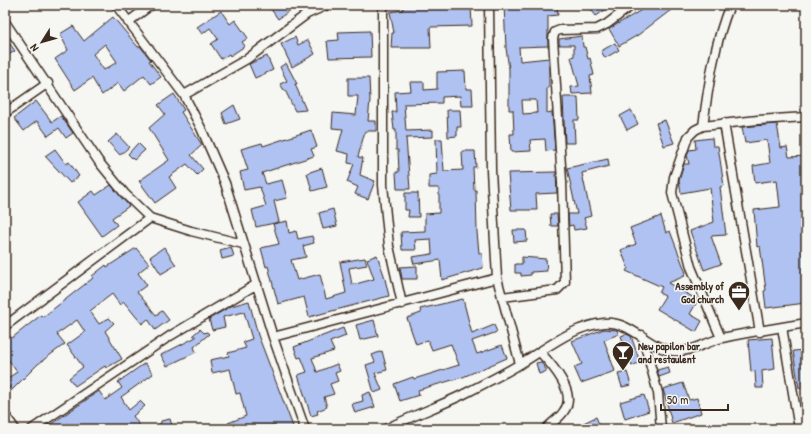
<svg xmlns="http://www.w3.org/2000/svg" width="811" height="434" font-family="'Patrick Hand',sans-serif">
<rect width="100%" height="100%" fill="#f6f6f2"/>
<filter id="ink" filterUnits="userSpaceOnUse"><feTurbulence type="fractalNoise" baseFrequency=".025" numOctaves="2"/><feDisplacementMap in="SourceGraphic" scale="8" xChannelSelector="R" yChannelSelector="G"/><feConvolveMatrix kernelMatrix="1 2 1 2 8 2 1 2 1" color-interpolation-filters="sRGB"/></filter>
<g filter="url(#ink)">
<path fill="#afc2f1" stroke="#3b2a1e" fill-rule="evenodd" d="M268,5H298L278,19Z
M403,5H471L472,26L430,27L431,48H391L392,33H394L390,12L403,10Z
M504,5H557L558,15L548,16V46L519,47L520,61L549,58V88H547V113L552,112L555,150L546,151L545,139L530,140L531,151L511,152L510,134H514L513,110H509V69L506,48ZM522,100H536L537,113L523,114Z
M588,5H613L596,16Z
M650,5H667L671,10L638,35L619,46L609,29Z
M221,11L230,24L235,20L248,38L242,42L245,46L230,56L229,54L221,59L211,44L218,39L210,28L202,34L197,27Z
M113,17L138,47L140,46L151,60L149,61L161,77L151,84L144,75L124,91L118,83L102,95L92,78L75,90L55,59L68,50L60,34L73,26L84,41ZM105,44L117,62L104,70L93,54Z
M370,31L371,57L329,58L327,41L339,40L338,32Z
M582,36L583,47H585L588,59L590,58L594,75L590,76L592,93L572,94L571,87L579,86L571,57L574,56V45H559V39Z
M295,37L298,45L308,40L315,54L292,67L281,44Z
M615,43L619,50L605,58L601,51Z
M10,44L15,51L5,57V47Z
M267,56L273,70L255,78L249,64Z
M286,63L297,84H295L306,110L295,111L285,90H284L280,84L287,81L280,67Z
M465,71L466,89H472L473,106H461L460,96L442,97V103L404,104L406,131L433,130V137L406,138L410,189H397L396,172H399L398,150H396V130H394L392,112H396L395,92L411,91L410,82H424V90L437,89V72Z
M348,78H369L370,100L368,121H376V131H365L358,157L363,158L360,175L375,181L368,199L355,194L358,187L347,182L354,164L348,163L349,154L337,151L343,129L332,128L333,113L356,115L358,96H348Z
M174,94L184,110L181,112L202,145L191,155L203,169L197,175L187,164L169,177L176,188L155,203L139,181L169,160L149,128L165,114L158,105Z
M563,97H578L579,120H574L575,143H565Z
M36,101L52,122L61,116L73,133L66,138L59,128L48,136L37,121L24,131L14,118Z
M234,105L240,119L226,124L222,113Z
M447,110H460L461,127H457V136L448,137Z
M631,110L638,124L627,130L620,116Z
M665,120L674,143L664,146L656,123Z
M777,124L781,148L787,147L789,157L806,156V303L766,308L764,291L766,290L760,246L757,247L754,210L780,207L777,180L755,183L753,166L770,163L767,140L745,143L742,127Z
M311,130L317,147L311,149L314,156L262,173L266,184L282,180L287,198L274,201L279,222L256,227L252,210L266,206L260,187L244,190L240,172L248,170L241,149L262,143L263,146Z
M117,134L129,147L120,155L108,142Z
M712,138L713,146H718L724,186L720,187L726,235L711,236L721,264L704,270L690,231L714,222L710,188L681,193L679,181L684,164H689L687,155L689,150L696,149L695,140Z
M436,139H442L444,171L463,170L462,151H475L476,167H473L474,190H476L477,232L479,253H482L483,268L442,280L440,260L414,264L412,257L432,254L431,239L415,240L416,250H402L401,232L425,231V214L439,213V188H429V175L437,174Z
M138,143L145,150L134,160L128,154Z
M55,149L66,164L69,162L79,176L70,183L45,156Z
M608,159L609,166L582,173L591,216L584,218L587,228L574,230L573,225L569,226L568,214H577L567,168Z
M322,168L327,187L312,191L307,173Z
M556,172L557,193L536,194L537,210H511L508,173Z
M111,185L129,206L112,218L117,225L102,236L78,202L93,191L96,195Z
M405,193H418L419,217H408L409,210H405Z
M333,209L337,226L323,229L319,213Z
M550,214H557L558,226H551Z
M661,216L666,233L670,231L686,273L684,274L685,276L668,283L698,300L690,314L702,321L696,332L657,309L665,296L659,293L662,287L626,271L628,268L621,250L636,244L630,228Z
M287,221L289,233L296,231L298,239L312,236L314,243L303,246L306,257L291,260L297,280L320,274L326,299L346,293L340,262L365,258L367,265L349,268L352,285L374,279L367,259L377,255L384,275L389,296L309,317L304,297L278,304L268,266L266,267L261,248L279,244L273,224Z
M513,230H526L527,241L514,242Z
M164,247L176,265L161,274L150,257Z
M231,247L234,256L222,259L220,250Z
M136,248L149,264L138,273L147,285L137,292L156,315L162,311L169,320L155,330L148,319L142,324L124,302L120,305L112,294L90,311L99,324L109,318L114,323L105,331L122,359L106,368L105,366L75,386L69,378L83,367L67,345L85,332L77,320L57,334L65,344L38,364L11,391L5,380L17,372L5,355V331L12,338L41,315L43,317L93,278L92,276L106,265L107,267Z
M522,257L546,259L547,271L531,272V275L521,276V273H515V264H522Z
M417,266V279H402L400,267Z
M463,299L472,334L494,325L497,332L472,341L477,354L502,345L507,358L463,377L418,390L419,395L400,401L394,384L413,377L414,379L459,365L451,344L432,350L428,340L416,344L407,318L421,313L420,309Z
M249,301L258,335L294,429H276L275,425L259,429H231L228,423L246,416L240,393L236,394L230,369L212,373L210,360L229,356L228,353L246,348L243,342L252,339L244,312L223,317L225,327L212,330L209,319L231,306Z
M374,320L378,336L360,340L356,325Z
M343,328L346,336L330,342L334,351L312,358L317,372L337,364L340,371L335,373L338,381L330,384L334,394L324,397L327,407L317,411L318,414L311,416L298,375L307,372L301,357L298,358L294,347Z
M200,329L204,333L207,332L209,334L194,347L196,352L167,366L161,355L196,337L193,335Z
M604,329L617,330L619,334L604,340L615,371L581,383L574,367L582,364L572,341Z
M626,334L631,336L640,362L632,366L621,336Z
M772,338L775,369L762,371L763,388H756L755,371L751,372L748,340Z
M806,350V387L799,388L793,351Z
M382,351L387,370L375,373L382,390L374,393L366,365L375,362L372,355Z
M541,362L547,371L539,374L536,363Z
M145,363L153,374L121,397L129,410L140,401L145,406L133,416L142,429H44L99,391L105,400L122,388L118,382Z
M668,367L670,373L659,377L657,370Z
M627,372L631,385L622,387L618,374Z
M683,383L689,400L697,398L701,413L672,423L663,389Z
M370,392L375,407L355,413L352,404L363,401L362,395Z
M644,395L649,411L625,419L620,402Z
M596,417L599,424L595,426L596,429H571Z
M170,419L173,429H151L161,423V421Z"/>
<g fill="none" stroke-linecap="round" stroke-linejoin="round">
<g stroke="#3b2a1e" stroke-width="11">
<path id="street" d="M116,5L184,95L201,128L225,183L273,337L305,429
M383,5V185L389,246L402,304
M489,5L491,170L497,278L520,364
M5,22L99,162L125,194L150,218L191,231L243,244
M128,22L151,5
M184,95L247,59L307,14L327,5
M5,113L48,83
M724,123L760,332
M703,126C708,88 715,40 730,5
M502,297L557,290L565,282L562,182L553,38L555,32L560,30L597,29L607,24L632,5
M5,326L150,218
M782,327L799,429
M642,335L658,393L661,429
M273,337L497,278
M721,338L691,267L672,193L674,177L688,137L695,130L703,126L758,120L806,117
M540,352C551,364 578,393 564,411C560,418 552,422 546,429
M5,415L15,429
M32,429L170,336L257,284
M386,429C411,416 438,407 464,394C482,385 502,375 520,364C546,349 572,326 604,323C630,320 648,348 673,351C691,353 706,342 722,338C750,332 778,328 806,323"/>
</g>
<use href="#street" stroke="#f6f6f2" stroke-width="8"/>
</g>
</g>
<defs>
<g id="office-pin" transform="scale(1.15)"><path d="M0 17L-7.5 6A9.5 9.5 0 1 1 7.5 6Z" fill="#3b2a1e" stroke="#f6f6f2"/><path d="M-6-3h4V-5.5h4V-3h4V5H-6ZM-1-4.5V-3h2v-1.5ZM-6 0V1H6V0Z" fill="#fff"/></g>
<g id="bar-pin" transform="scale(1.15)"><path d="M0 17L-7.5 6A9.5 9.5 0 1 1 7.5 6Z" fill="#3b2a1e" stroke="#f6f6f2"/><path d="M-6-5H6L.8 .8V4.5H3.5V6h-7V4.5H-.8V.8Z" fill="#fff"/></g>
</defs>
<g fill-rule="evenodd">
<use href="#office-pin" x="739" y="292"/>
<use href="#bar-pin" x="623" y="352"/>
</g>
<g text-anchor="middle" stroke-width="3" stroke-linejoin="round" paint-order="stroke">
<g font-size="11" font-weight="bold" fill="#3b2a1e" stroke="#f6f6f2" text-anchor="end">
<text x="724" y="290">Assembly of<tspan x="724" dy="13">God church</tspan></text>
<text x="638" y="350" text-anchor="start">New papilon bar<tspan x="638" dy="13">and restaulent</tspan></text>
</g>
</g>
<rect width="811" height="434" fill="none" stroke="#f6f6f2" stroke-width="20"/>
<rect x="10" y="10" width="791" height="414" fill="none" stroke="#3b2a1e" stroke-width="1.5" filter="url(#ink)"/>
<g transform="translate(42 42) rotate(233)" stroke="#f6f6f2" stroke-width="3" paint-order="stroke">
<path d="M0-3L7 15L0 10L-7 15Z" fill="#3b2a1e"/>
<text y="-6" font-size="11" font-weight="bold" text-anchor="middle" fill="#3b2a1e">N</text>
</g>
<path d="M661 404v6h67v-6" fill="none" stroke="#3b2a1e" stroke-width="2"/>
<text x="667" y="404" font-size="12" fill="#3b2a1e" stroke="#f6f6f2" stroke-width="3" paint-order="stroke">50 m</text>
</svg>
